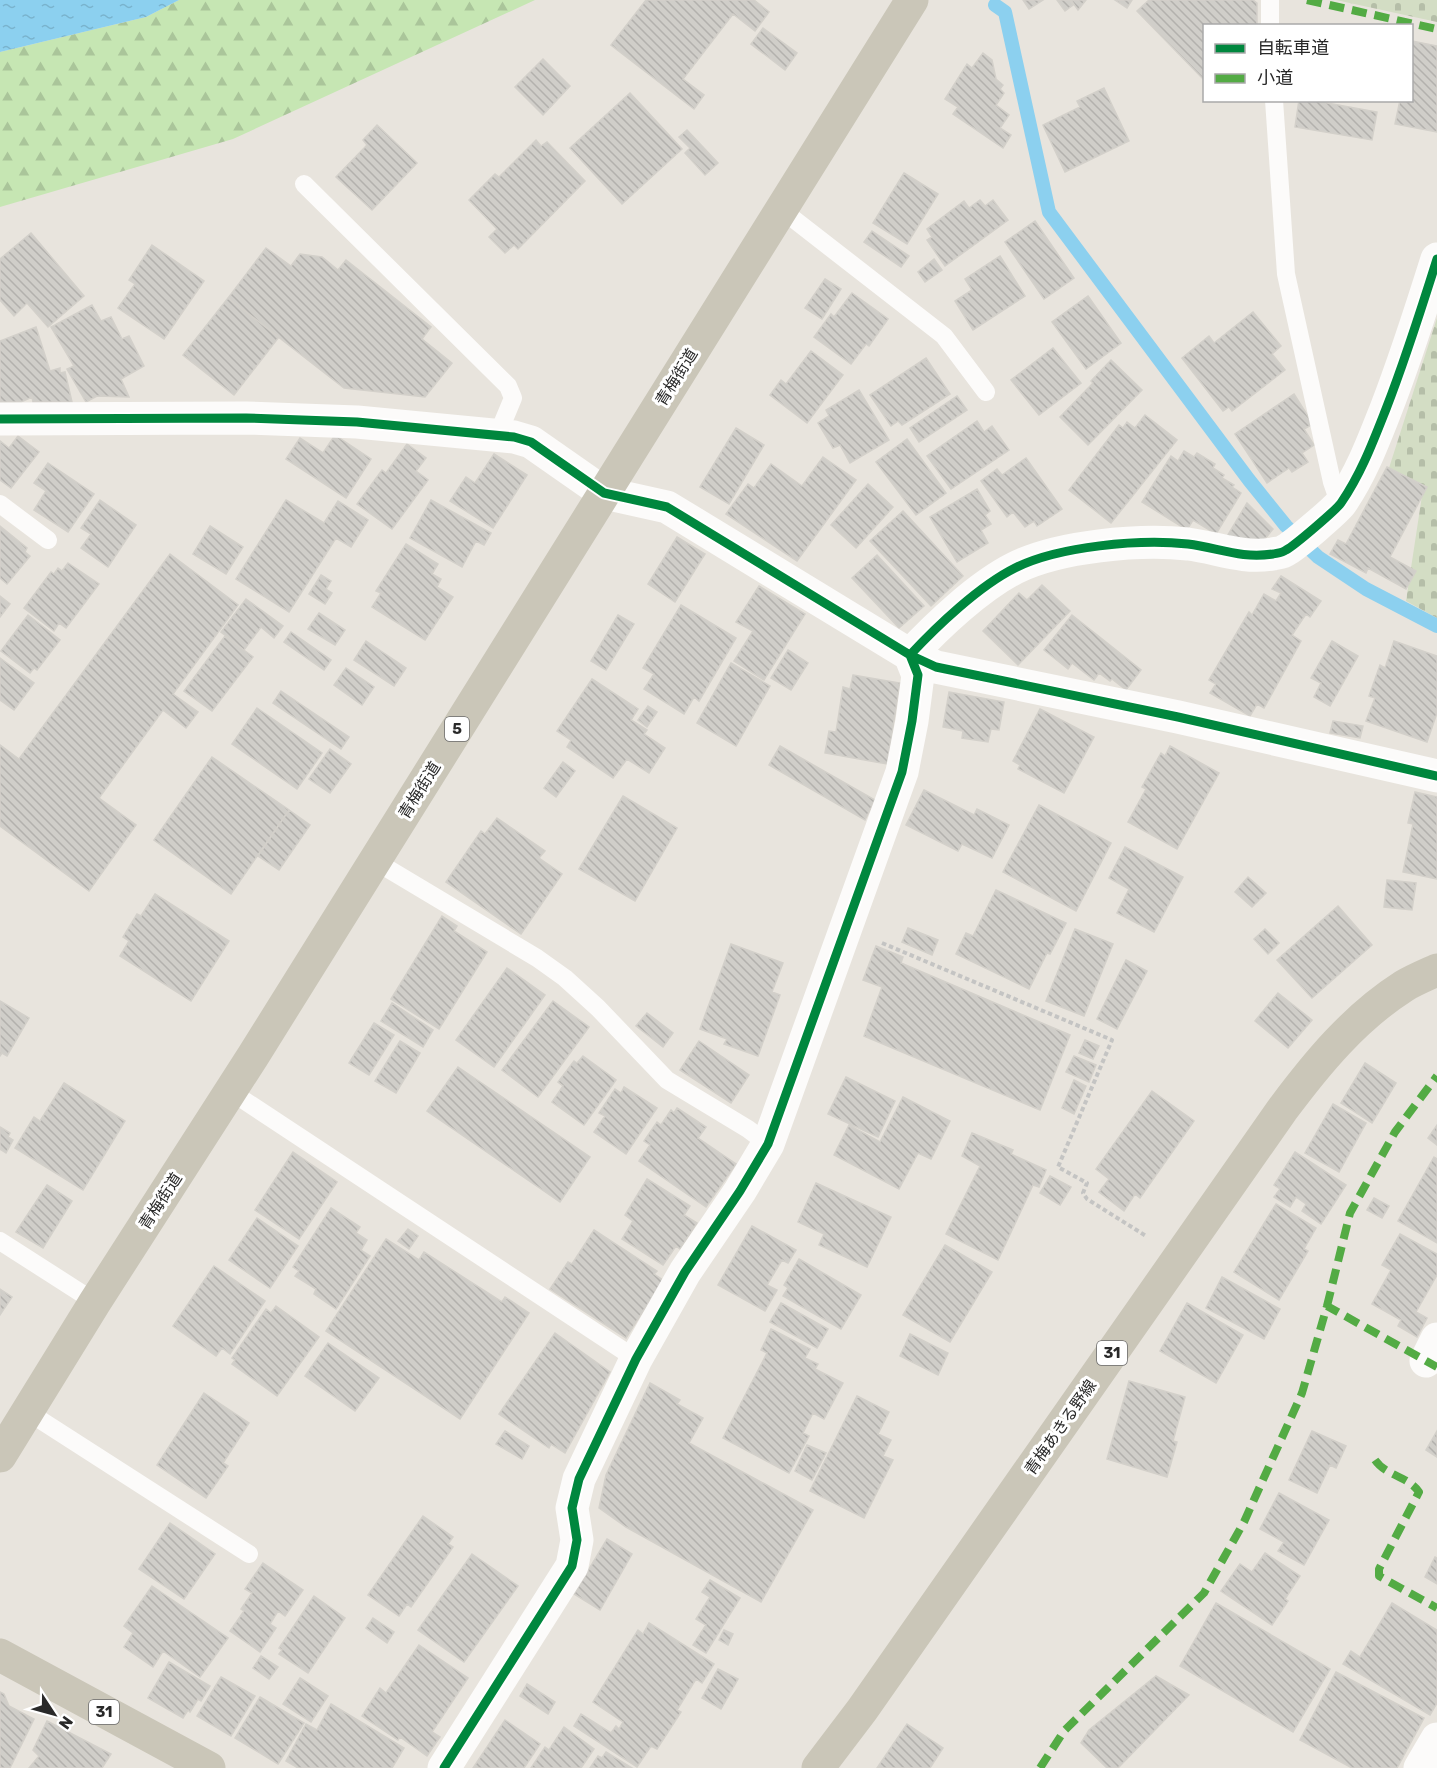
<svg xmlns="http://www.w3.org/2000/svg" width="1437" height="1768" font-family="Rubik,'Noto Sans JP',sans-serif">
<defs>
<pattern id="forest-firs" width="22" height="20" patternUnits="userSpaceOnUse" patternTransform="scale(1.5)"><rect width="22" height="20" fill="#c6e6b3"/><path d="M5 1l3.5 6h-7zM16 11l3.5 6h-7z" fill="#aac59a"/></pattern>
<pattern id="cemetery-stones" width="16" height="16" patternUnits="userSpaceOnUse" patternTransform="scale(1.5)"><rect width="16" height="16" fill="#d3ddc4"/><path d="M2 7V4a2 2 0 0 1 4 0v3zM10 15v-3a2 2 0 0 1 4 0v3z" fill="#b5bea8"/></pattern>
<pattern id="water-ripples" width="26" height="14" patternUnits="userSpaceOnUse" patternTransform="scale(1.5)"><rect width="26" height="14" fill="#8cd0ef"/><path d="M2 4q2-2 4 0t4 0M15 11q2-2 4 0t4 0" fill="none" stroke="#79b3cd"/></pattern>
<pattern id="building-back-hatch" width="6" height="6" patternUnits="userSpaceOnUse" patternTransform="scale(1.5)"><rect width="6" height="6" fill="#d0cec9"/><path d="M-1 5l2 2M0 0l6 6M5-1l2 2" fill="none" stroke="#b3b1ad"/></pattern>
</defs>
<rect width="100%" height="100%" fill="#e8e4dd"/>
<path fill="url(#forest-firs)" d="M179,0H535L233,139L0,207V52L146,17Z"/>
<path fill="url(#cemetery-stones)" d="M1336,0H1437V22Z
M1437,318V618L1406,601L1423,489L1389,468Z"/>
<path fill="url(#water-ripples)" d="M0,0H179L146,17L0,52Z"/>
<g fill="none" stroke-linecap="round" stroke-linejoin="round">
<path stroke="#8cd0ef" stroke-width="14" d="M995,5L1005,12L1049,212L1249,480L1286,526L1318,557L1366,589L1437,626"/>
</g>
<path fill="url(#building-back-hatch)" stroke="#d3d0ca" stroke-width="1.5" d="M646,0H754L769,12L755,31L733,14L683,79L704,95L694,109L611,45Z
M1023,0H1043L1029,9Z
M1057,0H1070L1073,5L1065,11Z
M1071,0H1086L1078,10Z
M1115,0H1132L1127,8Z
M1149,0H1253L1257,3V26H1204V80L1137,11Z
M763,28L797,53L785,70L751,44Z
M1412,41L1437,46V132L1395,124L1400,100H1412Z
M983,53L992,60L996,79L1003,85L1000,89L1004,93L996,105L1009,115L1000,128L1011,135L1003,148L953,114L958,107L945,99L967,64L972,68Z
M543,59L570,86L543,115L515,87Z
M1104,88L1129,141L1065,172L1043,125L1080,107L1077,101Z
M630,93L682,149L622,204L570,148Z
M1299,100H1311L1377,112L1372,140L1295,127Z
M377,125L417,163L372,210L336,177L367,145L363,140Z
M687,130L718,163L705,175L685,153L690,148L679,137Z
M536,140L541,146L547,142L585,181L518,249L514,245L505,253L489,237L497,229L469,200L495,174L499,177Z
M904,173L938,194L907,244L873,223Z
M980,200L985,206L993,200L1008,220L945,266L927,240L932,237L927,229L964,201L969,208Z
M1035,221L1074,278L1044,299L1005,242Z
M872,231L909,256L901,267L864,242Z
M31,233L84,296L48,327L27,303L14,316L0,300V259Z
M152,245L204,281L164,339L118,308L135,284L129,280Z
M266,248L291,266L300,254L322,257L338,270L346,260L431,327L422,339L452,363L425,397L344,388L228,298Z
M1000,256L1025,296L973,330L955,301L972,290L965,279Z
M934,259L942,270L925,282L918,272Z
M825,279L841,289L822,319L805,308Z
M852,293L888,319L869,346L866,344L851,364L814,337L831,314L834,317Z
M1088,296L1121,343L1086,369L1052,322Z
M228,298L279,337L234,395L183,355Z
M92,305L101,321L111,317L122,339L129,336L144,366L121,379L129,397L97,396L86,402L67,369L74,366L51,327Z
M1253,312L1281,346L1272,354L1285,370L1232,411L1229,407L1223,411L1182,358L1209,336L1214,343Z
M36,327L50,371L60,368V373L65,372L72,402H33L32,397L21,402H0V341Z
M1053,348L1081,383L1039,415L1011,380Z
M811,351L843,375L807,423L770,395L781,380L786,384Z
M926,358L950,394L902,425L898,421L891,426L870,395Z
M1111,360L1142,390L1088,445L1060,417L1093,383L1091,381Z
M859,390L889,440L850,463L840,445L833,448L818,423L829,416L826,410Z
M1294,394L1313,424L1304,429L1314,445L1302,453L1308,462L1292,472L1289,468L1267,483L1235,434Z
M957,396L967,410L919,442L910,428Z
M1145,415L1177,440L1111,523L1069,490L1119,425L1123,428L1127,422L1135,428Z
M977,421L984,432L992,426L1009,450L951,489L927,456Z
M736,428L764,445L729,504L700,487Z
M335,435L371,459L346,498L286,459L300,438L323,453Z
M18,436L39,452L11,488L0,480V441L9,448Z
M907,439L946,493L916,515L876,462Z
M407,444L426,458L416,471L428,480L392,529L357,504L382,470L386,473Z
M1184,451L1194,457L1197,453L1215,464L1213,468L1224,475L1222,478L1234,485L1232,487L1241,493L1216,534L1193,520L1187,530L1142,502L1171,456L1178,461Z
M494,454L527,475L493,528L450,501L466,477L475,483Z
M823,457L856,480L797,561L726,514L748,484L754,488L771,464L802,486Z
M1026,458L1062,509L1037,526L1034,521L1025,527L1013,512L1007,517L981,481L997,469L1002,475Z
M48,463L94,494L68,532L34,510L46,491L34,483Z
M1387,467L1427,487L1390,557L1416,571L1406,589L1368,568L1366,573L1330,554L1338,540L1346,544Z
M868,484L893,507L856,548L831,525Z
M977,489L990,511L985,515L991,524L981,530L988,543L957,562L930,517Z
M100,500L136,525L108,567L81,548L91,534L81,528Z
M286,500L324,523L338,501L368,520L351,547L336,538L289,612L236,579Z
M431,500L491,533L484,545L476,541L462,567L410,538Z
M1247,503L1273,529L1264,540L1226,538Z
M903,511L963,576L931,606L870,541Z
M0,526L27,548L25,552L30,556L7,584L0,578Z
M210,526L243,547L226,574L193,554Z
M677,537L705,554L675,602L648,584Z
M406,544L438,564L432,574L441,579L437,587L453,597L425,640L372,607L381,593L376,591Z
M170,554L238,605L173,694L198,712L186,728L163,710L99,798L136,825L89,891L0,826V745L19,759Z
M877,555L924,606L899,628L852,578Z
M68,563L99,584L66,628L59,623L54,631L24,608L51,572L54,574L58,568L62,571Z
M321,575L331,581L326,589L332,593L325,604L309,594Z
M1281,576L1321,601L1310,617L1306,614L1292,635L1301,641L1264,708L1257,704L1250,716L1210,693L1216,684L1209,680L1249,612L1252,615L1264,594L1276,601L1281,593L1272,589Z
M1042,585L1070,611L1018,665L983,631L1019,593L1027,600Z
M759,586L805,614L764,680L734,661L753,631L736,622Z
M0,596L10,604L0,617Z
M246,599L283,626L274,638L261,627L244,650L221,632Z
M681,605L736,638L699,701L694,697L684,714L644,689L654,674L643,668Z
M319,613L345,630L335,645L308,629Z
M28,615L60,640L37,670L34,668L30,673L1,651Z
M618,615L634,624L606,670L591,661Z
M1072,615L1141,670L1126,690L1112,679L1110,681L1099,673L1094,680L1072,663L1068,669L1044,650Z
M291,632L331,660L324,670L284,642Z
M225,636L253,657L212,711L184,691Z
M366,641L406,668L394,686L354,660Z
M1332,641L1358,656L1330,706L1314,697L1321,683L1311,678Z
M1394,641L1437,656V713L1427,742L1366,721L1375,698L1369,696L1380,665L1385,668Z
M788,650L808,663L791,690L771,678Z
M0,658L34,683L14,710L0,700Z
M731,663L770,686L736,746L697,723Z
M346,668L374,687L362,705L334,685Z
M853,675L900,683L887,764L825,753L829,731L836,732L843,687L850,689Z
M592,679L638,709L631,720L647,730L644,734L665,748L649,773L627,759L613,778L567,747L571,740L557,731Z
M281,691L349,737L341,749L273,703Z
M949,692L1004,702L999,730L991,729L988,742L962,738L963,731L943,727Z
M648,706L657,712L647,727L638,720Z
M257,708L322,753L297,789L232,744Z
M1040,709L1094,737L1064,793L1018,769L1020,765L1013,761Z
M1333,721L1363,726L1360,738L1330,733Z
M780,746L875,800L865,820L769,765Z
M1170,746L1219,773L1177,849L1128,822L1146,789L1142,787L1161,753L1165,756Z
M330,749L351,764L330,793L309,779Z
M212,757L289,810L231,894L154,840Z
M563,762L575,771L556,797L544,788Z
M924,790L974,815L977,809L1009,825L992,858L962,844L958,851L906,825Z
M1415,792L1437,797V879L1403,872L1413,824L1408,823Z
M623,796L677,828L635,901L579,869Z
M1039,805L1111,843L1076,911L1003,872Z
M289,810L310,825L279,870L258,856Z
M497,818L545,851L539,858L562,874L521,934L446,882L481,831L485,834Z
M1125,847L1183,877L1154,932L1117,913L1129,889L1109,878Z
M1248,877L1266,893L1252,907L1235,892Z
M1387,880L1416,883L1412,910L1384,907Z
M996,890L1066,923L1050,954L1047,953L1029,989L956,954L966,933L973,936Z
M155,894L229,941L191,1001L120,956L129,941L123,937L137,914L141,916Z
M1338,906L1372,945L1312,998L1277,960Z
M442,916L457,926L454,931L487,952L439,1029L391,999Z
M908,928L938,940L932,955L902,942Z
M1075,929L1113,944L1084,1016L1046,1001Z
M1265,929L1279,943L1268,954L1254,939Z
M731,944L783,963L772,992L780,995L758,1056L724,1044L727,1039L700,1029Z
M876,946L903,957L901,963L1070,1035L1040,1110L864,1036L882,987L863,980Z
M1126,960L1147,971L1117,1029L1097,1019Z
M507,968L545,995L494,1067L456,1040Z
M1278,993L1312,1020L1288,1048L1255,1021Z
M0,1001L29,1018L7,1056L2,1053L0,1056Z
M553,1001L589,1027L538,1097L502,1070Z
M392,1003L433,1030L423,1047L381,1021Z
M647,1013L673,1033L663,1047L636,1026Z
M374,1023L394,1035L369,1075L349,1063Z
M1085,1040L1099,1046L1093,1059L1079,1053Z
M400,1041L420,1053L396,1093L375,1081Z
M699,1041L749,1075L731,1103L680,1070Z
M583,1056L616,1080L584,1125L552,1102L563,1086L558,1082L574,1061L577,1063Z
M1074,1056L1096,1065L1089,1082L1066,1072Z
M1365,1063L1396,1083L1372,1123L1341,1103Z
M458,1067L590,1157L560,1202L427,1111Z
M846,1077L895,1101L878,1137L828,1114Z
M1074,1080L1086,1086L1074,1114L1062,1108Z
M64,1083L125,1121L83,1190L15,1148L34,1117L40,1121Z
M624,1087L657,1108L626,1154L594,1132L605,1116L599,1113L615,1089L621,1093Z
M1152,1091L1194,1121L1140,1198L1135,1194L1124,1211L1099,1192L1109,1179L1096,1169Z
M903,1097L950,1121L931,1159L918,1153L899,1189L834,1155L849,1125L880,1142Z
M1333,1104L1366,1123L1339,1172L1305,1153Z
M677,1108L706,1127L698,1138L736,1164L706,1207L639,1161L650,1145L644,1141L657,1122L661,1125L671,1110L674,1113Z
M1437,1125V1145L1428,1138Z
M0,1127L10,1133L8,1137L13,1140L6,1153L0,1149Z
M972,1133L1013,1150L1011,1154L1046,1170L1039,1187L1033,1185L998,1260L946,1234L980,1166L962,1156Z
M293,1152L337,1182L299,1239L255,1210Z
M1295,1152L1346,1185L1321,1224L1302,1211L1306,1204L1296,1197L1290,1207L1274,1197L1280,1189L1274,1185Z
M1434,1157L1437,1159V1243L1398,1221Z
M1050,1176L1071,1187L1060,1205L1040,1193Z
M647,1179L690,1206L684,1215L697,1223L680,1249L676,1246L663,1265L622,1239L633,1221L625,1215Z
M816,1183L891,1217L867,1267L819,1245L824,1234L798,1222Z
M47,1185L72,1201L43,1248L16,1232Z
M1374,1198L1389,1206L1382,1218L1367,1210Z
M1276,1204L1316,1228L1304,1249L1308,1251L1279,1300L1234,1272Z
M331,1208L360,1227L356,1233L367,1240L361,1250L370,1256L336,1309L314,1294L316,1289L295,1276L299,1271L293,1267Z
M257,1218L298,1246L270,1288L229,1260Z
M752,1226L796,1250L788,1263L782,1260L767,1285L777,1290L765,1311L718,1285Z
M408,1229L418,1236L409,1249L398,1241Z
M594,1230L657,1271L654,1274L663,1280L626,1338L550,1289L568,1262L572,1264Z
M1400,1234L1437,1254V1275L1416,1312L1427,1318L1417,1337L1398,1326L1401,1320L1372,1304L1391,1270L1382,1265Z
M386,1239L419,1260L424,1252L502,1302L505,1297L529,1313L460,1419L326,1331Z
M945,1245L992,1272L950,1342L903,1315Z
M799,1259L861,1295L841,1329L783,1296L788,1288L784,1285Z
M214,1266L265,1301L230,1354L222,1348L216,1356L173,1326Z
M1222,1277L1280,1309L1264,1339L1206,1308Z
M0,1289L12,1297L0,1315Z
M781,1303L828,1329L817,1348L770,1322Z
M1187,1303L1243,1335L1216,1383L1160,1351Z
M276,1306L319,1337L277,1396L232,1364L235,1360L232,1358L266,1309L271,1313Z
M771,1329L810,1349L805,1358L818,1364L815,1369L843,1383L824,1419L813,1413L803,1433L809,1436L789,1473L723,1438L767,1353L761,1350Z
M555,1333L610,1372L565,1453L551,1444L549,1448L499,1414Z
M910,1334L948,1353L938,1375L900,1356Z
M328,1343L379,1378L355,1411L305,1376Z
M1129,1381L1185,1397L1173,1441L1177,1442L1167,1477L1107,1459Z
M650,1383L680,1400L677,1404L703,1418L689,1443L813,1510L761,1602L626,1527L599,1508L606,1475Z
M204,1393L249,1423L223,1463L228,1466L206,1498L157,1465Z
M857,1396L889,1412L878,1434L891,1440L883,1456L893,1460L864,1518L810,1491Z
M505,1431L529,1446L522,1459L496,1444Z
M1312,1431L1346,1446L1336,1468L1330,1465L1317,1493L1289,1480Z
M1437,1431V1457L1426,1450Z
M807,1445L826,1453L812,1480L795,1471Z
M1279,1493L1329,1520L1304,1565L1278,1551L1284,1542L1260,1529Z
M423,1516L453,1537L448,1544L453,1547L411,1607L407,1604L399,1616L368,1595Z
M170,1523L215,1554L184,1599L139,1569Z
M607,1539L632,1554L600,1610L574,1594Z
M1265,1553L1300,1576L1285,1599L1288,1601L1272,1625L1221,1591L1240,1564L1252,1572Z
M472,1554L518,1586L464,1662L418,1630Z
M1435,1557L1437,1558V1584L1425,1577Z
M263,1563L303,1590L285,1616L278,1611L270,1624L276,1628L260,1652L230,1631L244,1611L241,1609L252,1593L245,1589Z
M710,1580L740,1598L706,1653L693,1645L706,1625L696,1619L710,1597L702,1592Z
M152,1586L228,1638L200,1677L163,1651L153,1667L124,1647L133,1633L124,1626Z
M314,1596L345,1618L308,1673L279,1654L282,1650L279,1648Z
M1216,1603L1330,1669L1293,1732L1180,1666Z
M1392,1603L1437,1630V1703L1430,1715L1343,1664L1351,1651L1360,1657Z
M373,1618L394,1632L387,1643L366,1628Z
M649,1623L714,1664L702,1683L696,1679L677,1710L681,1712L657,1749L651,1746L637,1767L574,1726L581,1714L611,1733L616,1726L619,1729L623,1722L593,1702L638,1630L643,1634Z
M724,1630L733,1634L728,1645L719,1640Z
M419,1645L468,1678L432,1732L440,1737L427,1756L400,1737L398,1740L362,1716L380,1688L386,1693Z
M261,1656L278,1667L269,1679L253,1668Z
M169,1662L210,1686L201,1701L198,1699L190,1712L188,1710L183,1718L148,1698Z
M718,1669L738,1679L721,1709L702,1698Z
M1336,1672L1424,1718L1397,1768H1352L1300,1740Z
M1156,1676L1189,1695L1118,1768H1107L1081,1743L1089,1730Z
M221,1677L255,1696L231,1736L197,1716Z
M300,1678L328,1696L311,1722L283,1704Z
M527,1684L555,1702L548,1714L520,1696Z
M0,1692L4,1694L9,1706L34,1719L10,1768H0Z
M260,1697L304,1723L278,1764L235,1738Z
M331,1704L404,1748L392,1768H298L286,1761L306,1724L317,1730Z
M505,1720L540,1744L524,1768H473Z
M47,1721L111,1754L102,1768H29L39,1756L33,1750Z
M907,1724L943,1748L930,1768H877Z
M564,1727L594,1749L581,1768H531L545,1747L549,1750Z
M606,1752L632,1768H590L598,1756L602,1758Z"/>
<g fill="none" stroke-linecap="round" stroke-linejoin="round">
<path stroke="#c4c4c3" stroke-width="4" stroke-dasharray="4.5 3" stroke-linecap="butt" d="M882,943L1112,1040L1058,1167L1087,1183L1083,1193L1087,1199L1146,1236"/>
<path stroke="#fcfbfa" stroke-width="18" d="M1270,0V26
M1274,100L1286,274L1332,482L1340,505
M304,184L508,386L513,398L498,434
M782,210L944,336L986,392
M0,504L48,540
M375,861L537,958L565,978L598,1008L667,1080L748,1129L768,1144
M230,1091L636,1359
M0,1241L95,1302
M28,1412L249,1554"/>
<path stroke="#fcfbfa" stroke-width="33" d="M0,419L246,418L357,422L514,437L531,442L604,493L667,507L910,655L936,667L1178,717L1437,776
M1426,1361L1437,1339
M444,1768L572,1566L577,1540L572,1508L579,1479L636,1359L685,1272L740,1191L768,1144L902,772L912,721L918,675L910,655C937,626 979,586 1015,568C1059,546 1139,539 1188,544C1219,548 1241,559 1273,554C1277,553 1282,553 1286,550C1294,546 1336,510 1341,503C1361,474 1373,442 1386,409C1405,360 1421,310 1437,259
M1420,1768L1437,1739"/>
<path stroke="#cac6b8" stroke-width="33" d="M0,1456L95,1302L253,1056L912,0
M0,1655L209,1768
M818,1768L862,1710L1282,1110C1317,1063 1354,1018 1404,986C1414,980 1426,975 1437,970"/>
<path stroke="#53ab44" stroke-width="8" stroke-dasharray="15 8" stroke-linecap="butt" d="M1307,0L1437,29
M1327,1306L1350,1213L1395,1132L1437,1076
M1375,1460C1386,1476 1408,1476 1419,1492L1379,1569V1576L1437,1608
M1040,1768L1064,1731L1204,1593L1244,1522L1302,1393L1327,1306L1437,1367"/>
<g stroke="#fff" stroke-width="13">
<path id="cycleway" d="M0,419L246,418L357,422L514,437L531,442L604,493L667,507L910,655L936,667L1178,717L1437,776
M444,1768L572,1566L577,1540L572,1508L579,1479L636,1359L685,1272L740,1191L768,1144L902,772L912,721L918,675L910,655C937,626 979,586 1015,568C1059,546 1139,539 1188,544C1219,548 1241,559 1273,554C1277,553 1282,553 1286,550C1294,546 1336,510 1341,503C1361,474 1373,442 1386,409C1405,360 1421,310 1437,259"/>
</g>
<use href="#cycleway" stroke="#00873e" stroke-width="9"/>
</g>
<g text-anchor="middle" stroke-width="6" stroke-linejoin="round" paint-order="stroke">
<g fill="#fff" stroke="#696969" stroke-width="1.5">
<rect x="445" y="717" width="24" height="24" rx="4.5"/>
<rect x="1097" y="1341" width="30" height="24" rx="4.5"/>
<rect x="89" y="1700" width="30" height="24" rx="4.5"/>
</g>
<g font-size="15" font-weight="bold" fill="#292929">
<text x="457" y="734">5</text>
<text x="1112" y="1358">31</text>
<text x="104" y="1717">31</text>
</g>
<g font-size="16" fill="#292929" stroke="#fff">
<text transform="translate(676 377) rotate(-58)" y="6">青梅街道</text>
<text transform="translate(419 790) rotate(-58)" y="6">青梅街道</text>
<text transform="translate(160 1201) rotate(-57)" y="6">青梅街道</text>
<text transform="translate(1060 1427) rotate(-55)" y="6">青梅あきる野線</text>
</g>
</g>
<rect x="1203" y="24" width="210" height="78" fill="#ffffff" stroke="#a9a9a9" stroke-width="1.5"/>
<rect x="1215" y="44" width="30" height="9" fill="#00873e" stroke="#a9a9a9" stroke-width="1.5"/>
<text x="1257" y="54" font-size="18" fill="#292929">自転車道</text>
<rect x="1215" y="74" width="30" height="9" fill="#53ab44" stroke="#a9a9a9" stroke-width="1.5"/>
<text x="1257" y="84" font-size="18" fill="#292929">小道</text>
<g transform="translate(54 1714) rotate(126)" stroke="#ffffff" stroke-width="4.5" paint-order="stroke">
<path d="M0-4.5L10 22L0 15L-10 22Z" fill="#292929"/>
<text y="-9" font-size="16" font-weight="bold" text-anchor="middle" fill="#292929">N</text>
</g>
</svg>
